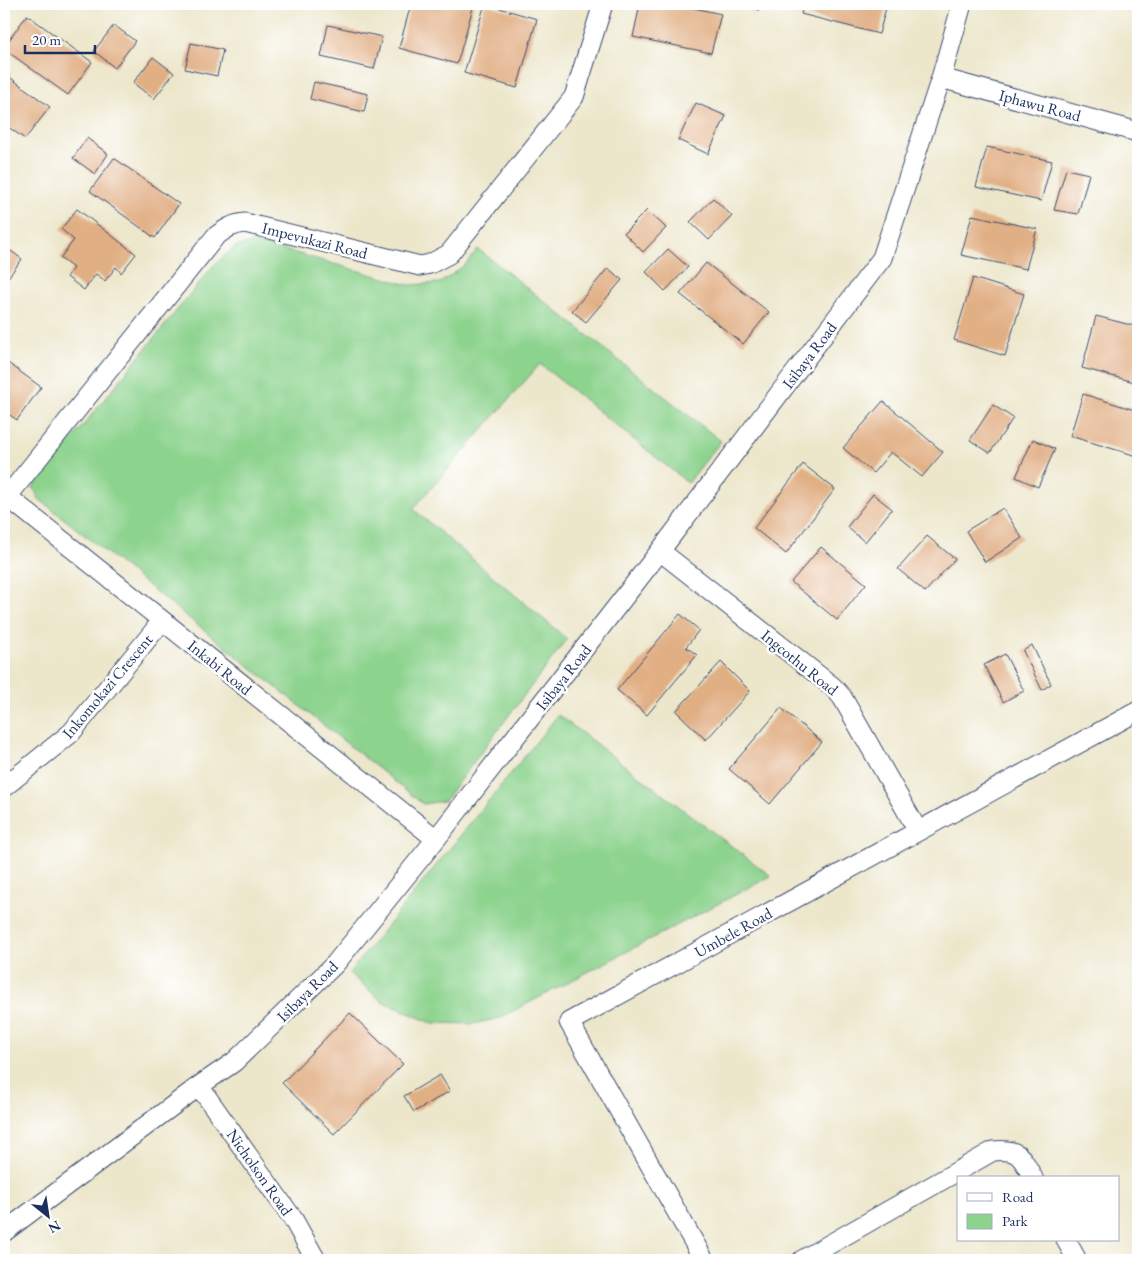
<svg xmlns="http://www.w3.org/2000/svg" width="1142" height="1264" font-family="'EB Garamond',serif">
<rect width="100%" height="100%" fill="#fff"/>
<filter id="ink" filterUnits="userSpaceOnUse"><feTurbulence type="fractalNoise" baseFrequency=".02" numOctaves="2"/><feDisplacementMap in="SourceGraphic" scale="10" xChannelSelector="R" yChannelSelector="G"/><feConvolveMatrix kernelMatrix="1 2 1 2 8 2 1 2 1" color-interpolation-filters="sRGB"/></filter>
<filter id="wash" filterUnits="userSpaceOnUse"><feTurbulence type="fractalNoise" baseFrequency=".0096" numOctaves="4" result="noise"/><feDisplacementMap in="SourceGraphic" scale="20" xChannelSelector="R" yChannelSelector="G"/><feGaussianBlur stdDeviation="1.12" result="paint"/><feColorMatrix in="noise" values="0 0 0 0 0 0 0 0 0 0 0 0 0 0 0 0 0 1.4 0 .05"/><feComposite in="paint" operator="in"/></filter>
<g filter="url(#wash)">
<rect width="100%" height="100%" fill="#ece6ca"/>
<path fill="#8cd38d" stroke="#548176" d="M256,242L409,285L440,283L465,265L478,249L721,441L688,483L540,364L413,509L567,639L444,801L423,804L39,499L33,487L213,266L235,247Z
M558,715L771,876L500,1018L473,1024L432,1023L383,1002L349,973Z"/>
<g id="blocks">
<path fill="#e1af84" d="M411,4H474L457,64L399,48Z
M485,4L537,19L517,88L464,73Z
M640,4H676L721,14L711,53L633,37Z
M739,4H761L759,10Z
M804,4H887L879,34L801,14Z
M27,15L92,62L68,95L4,49V47Z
M114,25L135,41L115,68L94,51Z
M328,25L382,37L374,69L321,57Z
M191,43L223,50L217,76L185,69Z
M153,57L174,73L154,99L133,83Z
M4,73L50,107L25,139L4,124Z
M314,82L368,94L364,112L310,99Z
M696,103L726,116L708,154L678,140Z
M87,138L108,154L95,174L73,158Z
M987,147L1052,161L1041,201L976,187Z
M114,158L179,204L155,238L90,191Z
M1066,169L1089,174L1078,214L1054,210Z
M713,198L732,216L709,240L690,222Z
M77,209L136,254L121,273L116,267L105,281L96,274L84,290L67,277L73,268L60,258L74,240L61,229Z
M647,210L666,228L643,252L624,233Z
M972,215L1037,229L1026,269L961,255Z
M4,246L22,259L4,283Z
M668,249L688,267L665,291L646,272Z
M706,263L769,312L743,344L680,294Z
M608,268L622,280L586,322L572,311Z
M973,278L1024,294L1005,356L954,340Z
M1096,316L1138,327V383L1082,368Z
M4,360L41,387L17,420L4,411Z
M1083,394L1138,411L1137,456L1070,436Z
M883,401L943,452L922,477L891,452L873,473L843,448Z
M993,405L1013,418L990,453L970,440Z
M1033,439L1055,449L1038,487L1016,477Z
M803,464L835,489L786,554L754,528Z
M873,494L892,509L865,542L847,527Z
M1003,508L1022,538L985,562L966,531Z
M927,536L955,559L925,592L898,569Z
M821,547L866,584L837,620L791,582Z
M680,614L699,630L686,647L697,655L647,715L617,690Z
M1032,645L1051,684L1042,690L1023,651Z
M1005,654L1024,691L1003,702L984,665Z
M721,662L750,691L706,740L676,711Z
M781,708L822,742L770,804L729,769Z
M350,1013L403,1064L334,1134L282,1083Z
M440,1075L450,1091L414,1112L404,1096Z"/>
</g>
</g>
<g filter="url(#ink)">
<use href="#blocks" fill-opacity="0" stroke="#3a4a6e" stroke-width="1"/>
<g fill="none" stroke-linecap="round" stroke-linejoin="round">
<g stroke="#3a4a6e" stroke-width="21">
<path id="street" d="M941,78L1138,132
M4,494L436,839
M7,497L215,237C225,229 233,224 245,223L420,266L430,264L449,254L574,97L603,4
M660,551L832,686L842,697L918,831
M4,787L71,733L162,621
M199,1086L293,1219L316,1260
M4,1232L199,1086L234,1062L335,964L436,839L660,551L882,258L941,78L962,4
M1066,1240L1077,1260
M704,1260L569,1022L1138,711
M802,1260L993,1151C1019,1148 1022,1157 1033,1178"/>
</g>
<use href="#street" stroke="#fff" stroke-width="19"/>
</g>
</g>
<g text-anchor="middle" stroke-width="5" stroke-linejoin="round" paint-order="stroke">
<g font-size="16" fill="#1b2f5e" stroke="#fff">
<text transform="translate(1040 105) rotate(15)" y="6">Iphawu Road</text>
<text transform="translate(315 240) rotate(14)" y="6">Impevukazi Road</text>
<text transform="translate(809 355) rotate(-53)" y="6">Isibaya Road</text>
<text transform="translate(800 662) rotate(39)" y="6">Ingcothu Road</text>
<text transform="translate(220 667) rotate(39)" y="6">Inkabi Road</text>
<text transform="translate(563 677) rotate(-52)" y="6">Isibaya Road</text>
<text transform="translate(107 686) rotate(-50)" y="6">Inkomokazi Crescent</text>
<text transform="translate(733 932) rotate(-29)" y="6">Umbele Road</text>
<text transform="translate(307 991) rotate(-45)" y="6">Isibaya Road</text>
<text transform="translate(260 1172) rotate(55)" y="6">Nicholson Road</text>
</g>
</g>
<rect width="1142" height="1264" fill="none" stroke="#fff" stroke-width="20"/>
<rect x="957" y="1176" width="162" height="65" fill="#ffffff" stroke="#a4acbf"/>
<rect x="967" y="1193" width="25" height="8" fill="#ffffff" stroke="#a4acbf"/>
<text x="1002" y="1202" font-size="15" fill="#1b2f5e">Road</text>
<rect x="967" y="1214" width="25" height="15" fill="#8cd38d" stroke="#a4acbf"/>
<text x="1002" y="1226" font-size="15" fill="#1b2f5e">Park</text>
<g transform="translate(48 1216) rotate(150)" stroke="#ffffff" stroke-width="4" paint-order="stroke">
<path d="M0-4L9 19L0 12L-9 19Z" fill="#1b2f5e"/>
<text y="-8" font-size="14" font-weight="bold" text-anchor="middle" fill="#1b2f5e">N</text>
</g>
<path d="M25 45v8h70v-8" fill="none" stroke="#1b2f5e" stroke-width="2.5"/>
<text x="32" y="45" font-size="15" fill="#1b2f5e" stroke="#ffffff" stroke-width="4" paint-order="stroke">20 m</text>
</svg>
